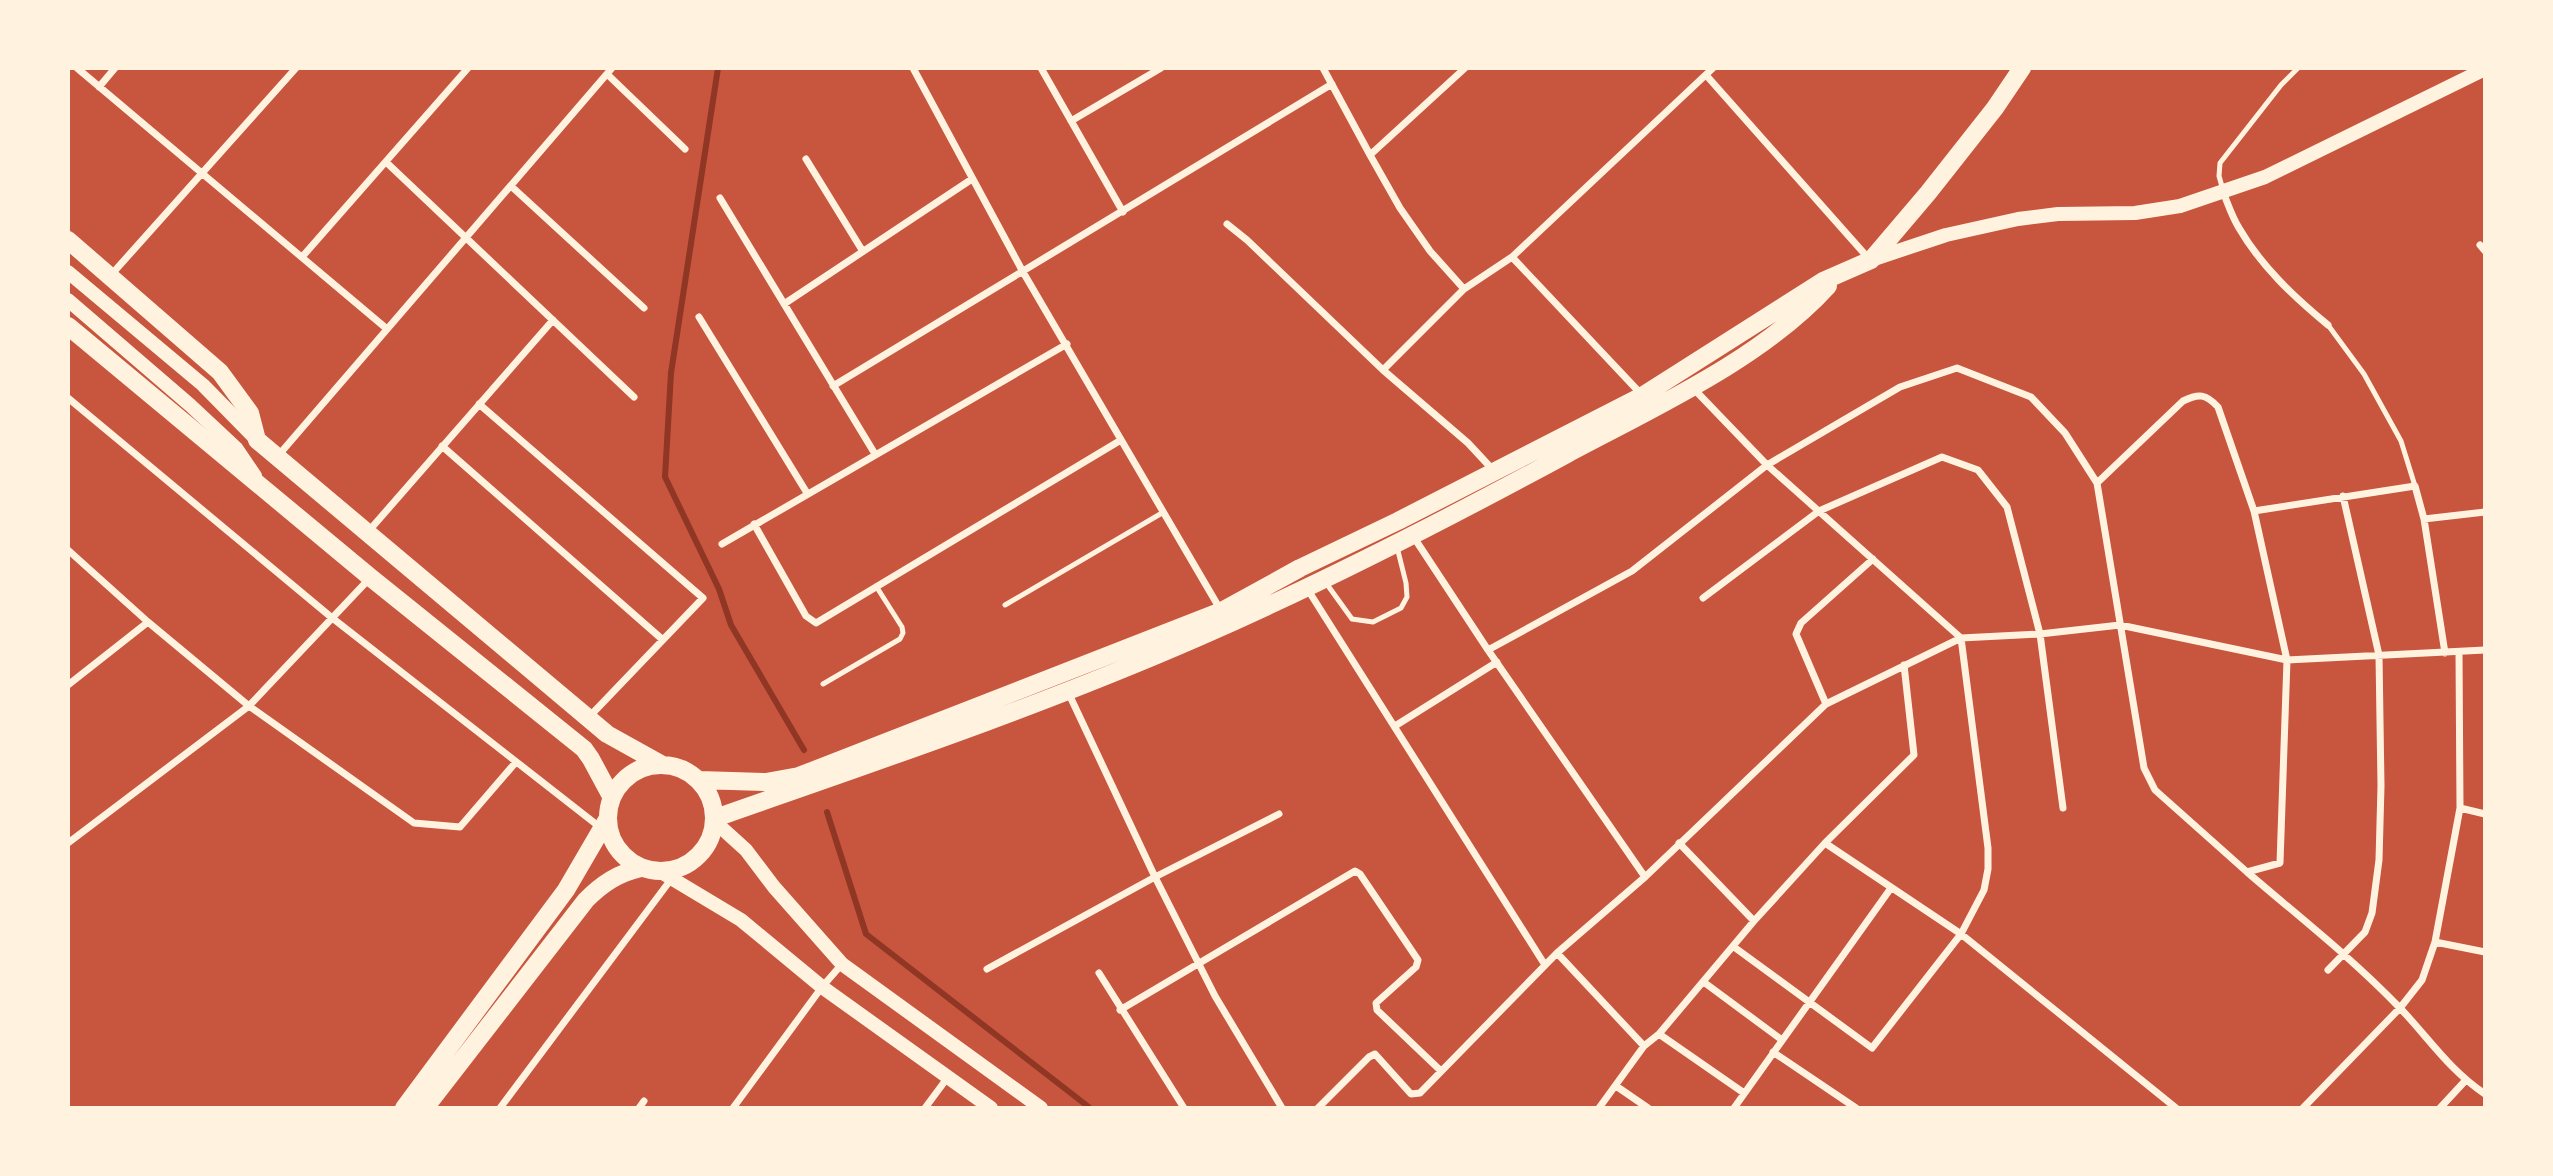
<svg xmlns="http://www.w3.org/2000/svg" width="2553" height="1176" font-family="'Fira Sans Condensed',sans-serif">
<rect width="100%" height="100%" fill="#c8553d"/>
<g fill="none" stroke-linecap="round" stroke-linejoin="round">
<path stroke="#8f3625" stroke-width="6" d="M718,68L671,373L665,477L719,589L731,625L804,750
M827,812L866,934L1090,1108"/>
<path stroke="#fff3e0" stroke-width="5" d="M2223,190L2219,176L2220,163L2281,85L2298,68
M2328,325L2364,374L2401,441L2415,486
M1326,583L1352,619L1373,622L1401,608L1407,597L1406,583L1397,547
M1005,605L1162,513
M823,684L900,639L903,633L902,627L876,586"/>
<path stroke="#fff3e0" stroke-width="7" d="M77,68L387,329
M913,68L1023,272L1220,609
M1041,68L1123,212
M1323,68L1370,155L1465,68
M607,74L685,149
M1706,75L1870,260
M99,87L115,68
M1071,121L1161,68
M1370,155L1400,208L1430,251L1464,289
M806,159L862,250
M386,162L634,397
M511,186L644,308
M2223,192C2228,204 2232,217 2239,228C2261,266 2294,297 2328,325
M720,198L875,454
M1227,224L1247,240L1383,370L1468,443L1494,471
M2480,245L2485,251
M302,257L468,68
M111,275L296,68
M784,304L972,179
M699,317L807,493
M1383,370L1464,289L1512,257
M833,386L1332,84
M1692,387L1767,465L1961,638L1988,848V869L1984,890L1961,934L1872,1048L1734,947
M1642,395L1512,257L1713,68
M68,398L331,617L601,828
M479,404L703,598L589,717
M442,446L663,640
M277,457L612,68
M2254,511L2415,486L2424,519L2445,653
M2424,519L2485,512
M754,524L806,616L816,623L1121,440
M367,533L553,320
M1413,536L1488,650L1645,877
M722,544L1067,344
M68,550L148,622L249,706L414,823L460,827L516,762
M1308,590L1545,965
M1703,598L1819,511L1942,457L1978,470L2007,507L2040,634L2063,808
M1488,650L1632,571L1767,465L1900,387L1957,368L2031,397L2065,433L2097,483L2144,768L2155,790L2247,872L2280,863L2287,660L2254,511L2218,407C2206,394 2199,393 2183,401L2097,483
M68,685L148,622
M1068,692L1155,877L1215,996L1282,1108
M1826,704L1796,634L1801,623L1873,559
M1395,726L1497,662
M2460,808L2485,814
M68,843L249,706L370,578
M1679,843L1754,921
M1825,843L1961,934L2176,1108
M2247,872C2298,916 2352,958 2399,1007C2428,1037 2449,1070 2485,1094
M2435,942L2485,952
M1557,953L1644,1046
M987,969L1155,877L1279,814
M2328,970L2365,932L2372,913L2379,860L2381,786L2379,655L2343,496
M1099,973L1184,1108
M1705,983L1782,1040
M1120,1010L1355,871L1360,874L1418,960L1416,967L1376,1003L1377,1010L1441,1071
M1659,1034L1744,1093
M1773,1052L1856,1108
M1616,1086L1648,1108
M500,1108L672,878
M639,1108L644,1101
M733,1108L822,987L842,964
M925,1108L948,1077
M1318,1108L1369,1057L1375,1054L1411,1094L1420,1093L1557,953L1645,877L1826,704L1961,638L2040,634L2120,625L2287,660L2485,650
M1599,1108L1644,1046L1659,1034L1754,921L1825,843L1914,755L1904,665
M1734,1108L1891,888
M2303,1108L2400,1008L2422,980L2435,942L2460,808L2459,652
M2440,1108L2465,1081"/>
<path stroke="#fff3e0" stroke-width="14" d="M1871,260L1946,235L2018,219L2058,214L2135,213L2180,206L2265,177L2485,69
M68,272L203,385L257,440
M68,300L190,405L236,448L255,476
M714,821L746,850L774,887L842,964L1041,1108
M661,872L741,920L822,987L991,1108"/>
<path stroke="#fff3e0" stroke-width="18" d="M68,240L220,372L250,413L257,440L588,718L607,734L661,764
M68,326L370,577L584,749L591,759L612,798
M608 818a53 53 0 1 1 106 0a53 53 0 1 1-106 0Z
M699,780L766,782L799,776L1222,611L1300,568L1398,521L1642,396L1823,281L1871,260L1928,193L1995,108L2022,68
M715,818C878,761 1041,706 1199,637C1325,582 1447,519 1567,454C1653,408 1762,359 1828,286
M404,1108L566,890L608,818
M425,1108L586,900C602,884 618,873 641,868"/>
</g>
<rect width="2553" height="1176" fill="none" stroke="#fff3e0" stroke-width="140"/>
</svg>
